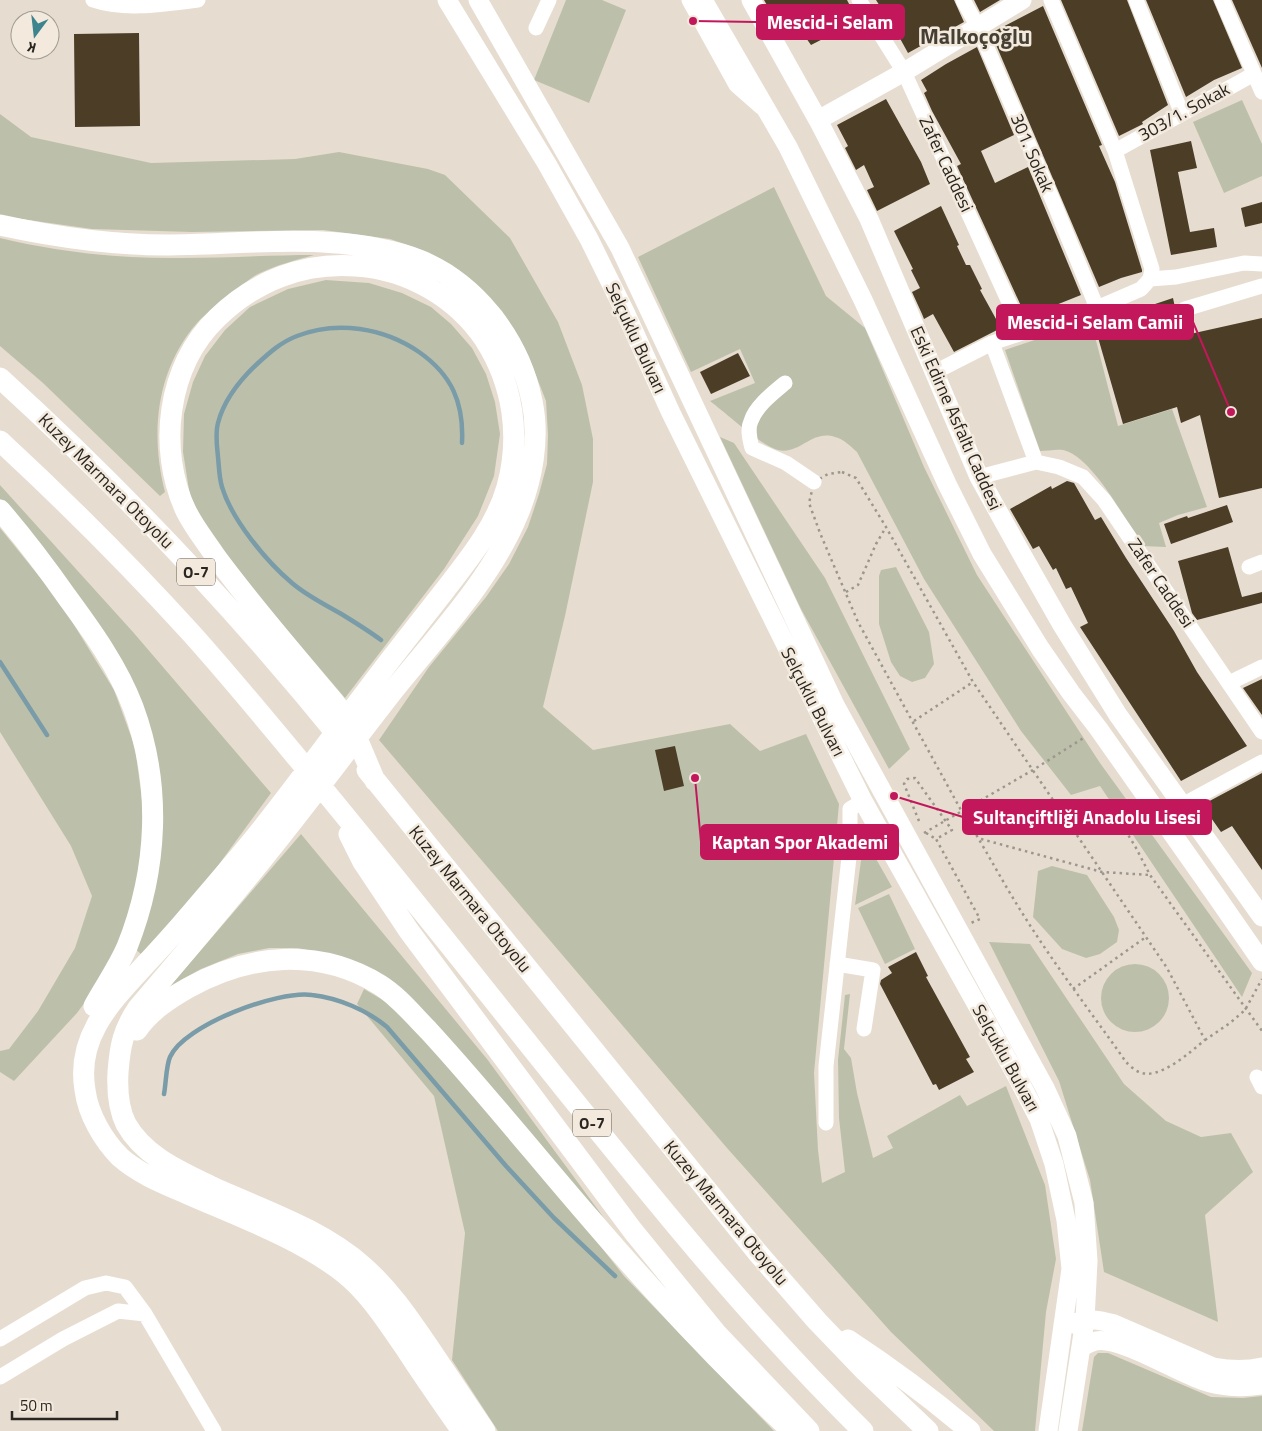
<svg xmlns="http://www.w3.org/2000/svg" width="1262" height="1431" font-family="'Titillium Web',sans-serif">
<rect width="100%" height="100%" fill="#e6ddd0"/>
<path fill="#bcc0aa" d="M566,0H602L626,10L589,103L534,80Z
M1242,100L1262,144V176L1224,193L1193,122Z
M0,114L31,137L151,163L295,159L339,152L428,169L445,175L510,238L558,322L582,385L593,439V482L565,616L543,707L593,750L730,724L760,751L806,734L839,804L814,1073L818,1150L822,1183L845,1172L839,1118L838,1060L845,995L850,994L844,1049L851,1058L857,1093L873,1158L893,1148L887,1136L960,1095L967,1106L1006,1086L1045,1185L1056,1259L1046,1312L1035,1431H994L891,1332L727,1148L379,740L429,667L486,597L509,564L528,527L539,494L547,464L548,435L546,401L528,355L502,311L474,283L452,265L428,252L390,239L323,230L192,232L92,229L0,216Z
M774,187L826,296L865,328L924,467L977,575L1100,763L1252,973L1242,997L1100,786L1071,795L1021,731L924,579L857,452C851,447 844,439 835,437C812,429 800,455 778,450C760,445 726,413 710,401L755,383L740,349L691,372L638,257Z
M0,238C58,252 121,259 181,258C225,258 270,255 314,255C296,260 277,265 260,273C249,278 239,289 229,296C219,304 206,313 197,323C156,370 150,434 165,492L160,496L43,383L0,346Z
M326,280L369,283L402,293L431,307L451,324L472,348L486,374L495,402L500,434L494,476L478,516L444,569L345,698L219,550L190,496L183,452L184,414L193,382L205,356L225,330L250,307L288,289Z
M1091,321L1118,426L1172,409L1207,507L1178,515L1159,523L1166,547L1142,546C1128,523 1091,455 1063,450C1056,449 1047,451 1040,451L1005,350Z
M720,437L734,443L825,578L910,749L889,769L801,609Z
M0,485L133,632L271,793L209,878L141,954L135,949L158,769L35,543L0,499Z
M0,528L60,602L114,690L135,747L144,815L139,882L117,950L99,983L77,1013L14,1081L0,1072V1051L9,1049L38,1011L75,948L92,896L71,846L0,732Z
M896,567L929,632L934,664L925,678L912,682L900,676L891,662L879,624V576L881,570Z
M301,834L487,1059L604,1218L574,1187L423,1012L333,956L298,948H269L238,954L201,969L170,986Z
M871,850L892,887L855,905L862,853Z
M1052,866L1087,875L1114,917L1119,930L1117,942L1100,954L1086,958L1062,949L1033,917L1038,871Z
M889,894L915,949L885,964L858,908Z
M989,942L1030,944L1124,1084L1166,1121L1201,1137L1231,1133L1253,1172L1205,1215L1218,1322L1104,1272L1090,1180L1059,1081Z
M1101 998a34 34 0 1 1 68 0a34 34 0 1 1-68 0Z
M364,989L393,1006L414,1025L564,1200L624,1276L774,1431H498L452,1360L465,1233L434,1096L357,1004Z
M1098,1353H1108L1211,1397L1243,1398L1262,1396V1431H1082L1094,1357Z"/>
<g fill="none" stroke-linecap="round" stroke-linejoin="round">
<path stroke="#7a9ba8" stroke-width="4.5" d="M381,640C369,631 356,623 343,615C326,605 307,596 292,583C266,561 232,520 222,487C219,477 219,466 218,457C217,446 215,434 218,423C224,400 240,380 257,364C269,353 281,342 297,336C337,320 384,328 419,352C452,375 464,403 462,443
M0,662L47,735
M164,1094C166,1084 166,1066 170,1057C184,1025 278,990 312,995C338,998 367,1010 387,1027L506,1166L554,1218L615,1276"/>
</g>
<path fill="#4c3d26" d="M764,0H847L858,21L811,45L784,7L772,14Z
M876,0H954L964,22L908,53L897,33Z
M974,0H1000L980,12Z
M1061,0H1127L1168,105L1142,122L1143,124L1119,136Z
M1146,0H1213L1242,68L1214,80L1186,97Z
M1232,0H1262V68Z
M1043,6L1102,145L1099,146L1115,182L1142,270V272L1121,278L1099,287L991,33Z
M139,33L140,126L75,127L74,34Z
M977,47L1014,135L981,151L995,183L1028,167L1081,295L1026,317L957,166L961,164L932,111L924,93L927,91L921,80L946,64Z
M886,99L921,162L930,184L877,211L867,190L874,187L864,165L856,170L845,148L848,146L837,125Z
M1191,141L1197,168L1178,172L1190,232L1214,228L1217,247L1171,255L1150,150Z
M1262,202V223L1245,227L1241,208Z
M941,206L959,245L957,246L966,265H970L982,289L980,290L1001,328L954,352L933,314L924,319L922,314L912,292L920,288L911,270L913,269L894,231Z
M1173,298L1181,336L1262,318V488L1219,498L1200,415L1181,423L1177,407L1123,424L1097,334L1110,329L1107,322L1156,307L1155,304Z
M738,353L750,376L711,394L700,372Z
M1067,481L1074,483L1095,520L1101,517L1126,558L1174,631L1197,672L1247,746L1181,781L1080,627L1088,623L1071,587L1066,589L1056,568L1053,570L1039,546L1033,549L1010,509L1051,486L1052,489Z
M1227,505L1233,522L1171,544L1164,524L1187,516L1188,518Z
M1228,547L1242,597L1262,592V603L1197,620L1192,613L1178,561Z
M1262,679V715L1243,688Z
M675,746L684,786L664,791L655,750Z
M1262,773V870L1232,826L1221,832L1202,805Z
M916,952L928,976L926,977L970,1057L966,1059L974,1072L939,1090L936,1084L933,1085L880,984L881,980L892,973L888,967Z"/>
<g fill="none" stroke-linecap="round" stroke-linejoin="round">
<path stroke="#9d968c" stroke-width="2.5" stroke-dasharray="2.5 4" stroke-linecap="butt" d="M842,472L856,478L886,527L973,682L1167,968L1205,1040C1190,1052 1159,1081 1139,1072C1134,1070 1129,1065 1126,1062C1091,1012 1053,963 1021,911C1000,878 983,844 962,812L858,622L820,533L809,503L814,482L828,474Z
M846,592L858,585L876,544L886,527
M914,721L973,682
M1060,810L1070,804L1077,803L1100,805L1117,817L1135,846L1150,875L1262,1031
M919,821L904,784L907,779L915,778L952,830L936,839L980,919L971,923
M924,833L1033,770L1085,737
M926,833L936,839
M981,839L1102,872L1150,875
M1073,989L1146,937
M1205,1040L1230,1023L1245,1010L1262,979"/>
<path stroke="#fff" stroke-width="15" d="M93,0C125,11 166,4 198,0
M689,0L736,85L761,107
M859,0L904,72L1023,333
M963,0L978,27L1051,196L1097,308
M1136,0L1182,114
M1222,0L1262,92
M536,28L549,0
M1115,151L1254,74
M1150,279L1176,277L1244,263L1262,264
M1185,309L1262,286
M992,343L1036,462
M935,372L992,343L1097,308L1141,289L1150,279L1152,269L1115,151L1051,0
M785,383C773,393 756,406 751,421C747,429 750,440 752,448L786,463L814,482
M979,477L1036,462L1059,467L1083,477L1104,500L1262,732
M1249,567L1262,562
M1229,683L1262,667
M1182,805L1262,762
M837,964L873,970L864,1029
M1257,1077L1262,1087
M826,1123V1066L850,848V809L863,801
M0,1339L85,1288L106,1283L125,1287L145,1314L214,1431
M0,1377L63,1339L118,1311L145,1314"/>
<path stroke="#fff" stroke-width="19" d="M447,0L547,164L589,239L625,312L671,413L863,801L1015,1073L1039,1119L1054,1164L1066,1220L1071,1269L1048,1431
M478,0L620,248L835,705L1045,1088L1067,1136L1084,1203L1088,1261L1085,1320L1068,1431
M703,0L788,147L863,300L947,484L982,554L1040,648L1071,693L1098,728L1210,887L1262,962
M751,0L818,120L869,219L979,477L1020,551L1062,625L1118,715L1262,917
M818,120L904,72L1022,0
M1074,1324C1086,1317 1100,1320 1114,1324L1213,1367C1230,1370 1245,1371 1262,1367
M1082,1347C1086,1345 1091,1342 1096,1341C1119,1336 1177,1372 1201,1380C1220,1387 1242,1388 1262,1385"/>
<path stroke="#fff" stroke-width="21" d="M0,225C55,237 112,245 168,245C248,244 334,232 411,257C474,279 519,338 532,401C540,439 532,480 518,514C491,580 437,636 393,691C354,741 316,792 277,841C232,898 185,953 138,1008C123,1030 120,1046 118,1072C117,1090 118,1108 126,1124C144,1156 179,1171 210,1186C262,1210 320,1228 364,1267C391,1291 410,1320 430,1349C448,1376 467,1404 485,1431
M0,378C124,491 239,613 344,743
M0,441C66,502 130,566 191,633C226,672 260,713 294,754C381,858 466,966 551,1072C651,1196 750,1320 863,1431
M0,510C24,538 46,567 67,597C92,631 118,667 133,707C162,785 158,869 127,947C118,968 105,986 94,1006
M367,770L757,1252L817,1321L865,1371L928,1431
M375,781L350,722L334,702C294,654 253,607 216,557C206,542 194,527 186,511C157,449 167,366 217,318C255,281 303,262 356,266C407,269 456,297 485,340C513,384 521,436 507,487C496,526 469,559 445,590C427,613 409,636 391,659C349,714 308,770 265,825C240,857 213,887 187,918C173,935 158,951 143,967C110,1003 76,1037 85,1090C88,1114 103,1140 120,1157C139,1174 165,1184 188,1194C238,1216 301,1239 344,1273C370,1294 387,1322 406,1349C424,1377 443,1404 462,1431
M349,834L363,862L409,931L633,1231L716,1333L809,1431
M137,1030C150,1011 169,999 188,988C249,954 318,947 380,985C399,997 413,1015 428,1030C464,1069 498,1110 532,1150C615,1249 698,1344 792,1431
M848,1340C891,1368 931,1398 970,1431"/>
</g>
<g text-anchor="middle" stroke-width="5" stroke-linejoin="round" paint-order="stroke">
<g fill="#f3eadd" stroke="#666159" stroke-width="1">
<rect x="177" y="558.5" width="38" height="27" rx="4"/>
<rect x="573" y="1109.5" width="38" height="27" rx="4"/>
</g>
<g font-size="16" font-weight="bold" fill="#292621">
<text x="196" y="578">O-7</text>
<text x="592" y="1129">O-7</text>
</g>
<g font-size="18" fill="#292621" stroke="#f3eadd">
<text transform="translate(1184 112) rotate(-29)" y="6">303/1. Sokak</text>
<text transform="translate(1032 153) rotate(67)" y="6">301. Sokak</text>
<text transform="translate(946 164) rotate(65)" y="6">Zafer Caddesi</text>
<text transform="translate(636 338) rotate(65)" y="6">Selçuklu Bulvarı</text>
<text transform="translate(956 418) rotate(66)" y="6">Eski Edirne Asfaltı Caddesi</text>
<text transform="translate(106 481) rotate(45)" y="6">Kuzey Marmara Otoyolu</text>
<text transform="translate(1161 583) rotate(56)" y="6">Zafer Caddesi</text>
<text transform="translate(813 702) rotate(63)" y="6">Selçuklu Bulvarı</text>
<text transform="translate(470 899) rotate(51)" y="6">Kuzey Marmara Otoyolu</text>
<text transform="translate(1006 1058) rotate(61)" y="6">Selçuklu Bulvarı</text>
<text transform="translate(726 1213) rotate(50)" y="6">Kuzey Marmara Otoyolu</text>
</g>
<g font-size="22" font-weight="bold" fill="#463f34" stroke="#f3eadd">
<text x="975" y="44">Malkoçoğlu</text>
</g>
</g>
<path fill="none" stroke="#c2185b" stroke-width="2" d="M693 21L757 22M1231 412L1193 322M894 796L963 817M695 778L701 842"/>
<g fill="#c2185b" stroke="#f3eadd" stroke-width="2">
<circle cx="693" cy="21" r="5"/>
<circle cx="1231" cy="412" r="5"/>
<circle cx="894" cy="796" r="5"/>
<circle cx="695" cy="778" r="5"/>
</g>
<g fill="#c2185b" stroke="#c2185b" stroke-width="2">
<rect x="757" y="5" width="147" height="34" rx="5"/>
<rect x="997" y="305" width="196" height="34" rx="5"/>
<rect x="963" y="800" width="248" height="34" rx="5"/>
<rect x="701" y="825" width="197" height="34" rx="5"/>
</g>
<g font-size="19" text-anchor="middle" font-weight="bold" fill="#fff">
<text x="830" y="29">Mescid-i Selam</text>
<text x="1095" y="329">Mescid-i Selam Camii</text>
<text x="1087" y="824">Sultançiftliği Anadolu Lisesi</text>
<text x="800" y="849">Kaptan Spor Akademi</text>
</g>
<g transform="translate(35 35) rotate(195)"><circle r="24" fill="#f3eadd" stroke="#a29c92"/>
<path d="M0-4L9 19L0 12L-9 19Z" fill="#3e848e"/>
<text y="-8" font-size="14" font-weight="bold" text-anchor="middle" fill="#292621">K</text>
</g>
<path d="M12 1411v8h105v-8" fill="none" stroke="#292621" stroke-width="2.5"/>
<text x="20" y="1411" font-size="15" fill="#292621" stroke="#f3eadd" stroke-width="4" paint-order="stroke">50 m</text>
</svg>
